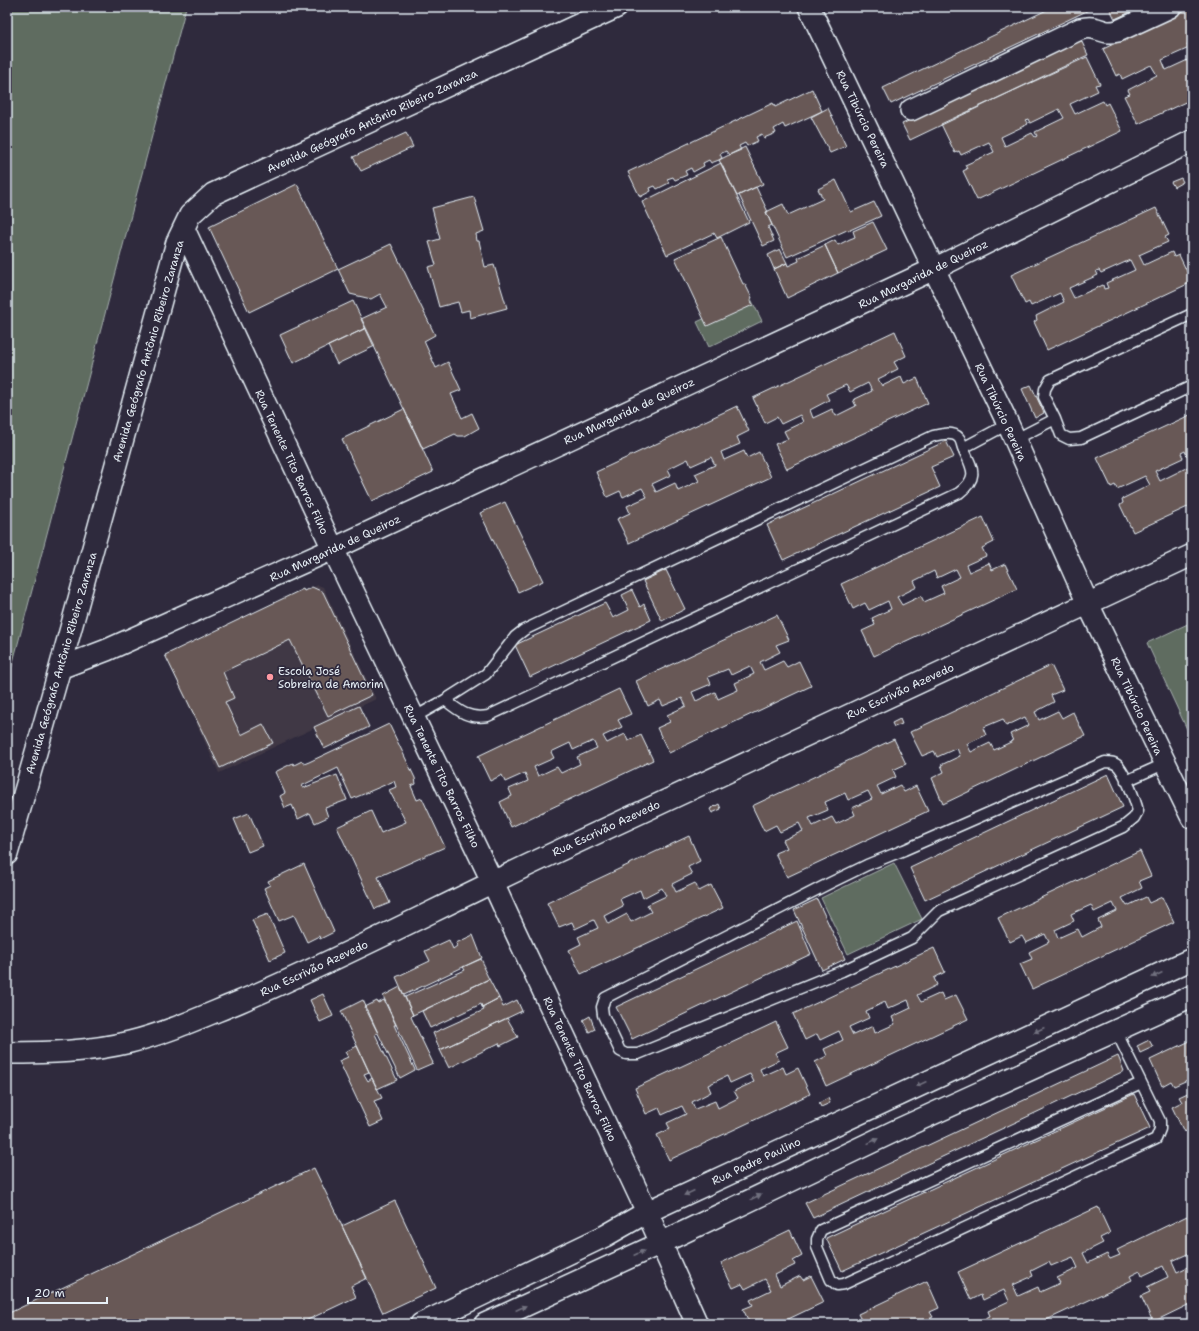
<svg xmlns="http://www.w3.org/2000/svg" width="1199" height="1331" font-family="'Shantell Sans',sans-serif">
<rect width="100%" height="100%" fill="#2f2a3d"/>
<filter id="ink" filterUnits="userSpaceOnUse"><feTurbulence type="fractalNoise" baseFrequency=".025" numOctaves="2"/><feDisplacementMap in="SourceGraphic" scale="8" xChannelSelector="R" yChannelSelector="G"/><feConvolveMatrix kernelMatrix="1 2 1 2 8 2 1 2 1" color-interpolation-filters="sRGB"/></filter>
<g filter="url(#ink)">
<path fill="#403844" d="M318,585L323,587L376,699L219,773L165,655Z"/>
<path fill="#5f6c61" stroke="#a4aeac" d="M7,7H186L7,685Z
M750,297L762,321L709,347L697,322Z
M1192,622V740L1147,643Z
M894,863L922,919L848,954L821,898Z"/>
<path fill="#685956" stroke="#e8f1f8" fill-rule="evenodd" d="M1053,7H1095L891,104L883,88Z
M1109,7H1141L1115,19Z
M1192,7V47L1190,43L1187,44L1189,48L1162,60L1166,70L1192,58V99L1138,124L1124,96L1130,94L1128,90L1157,75L1151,65L1122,79L1120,74L1116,76L1103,49Z
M1081,40L1088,55L910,140L902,124Z
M1087,57L1100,84L1095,85L1098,91L1070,104L1075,114L1103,101L1105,105L1108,103L1122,131L977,200L963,171L967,169L965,165L994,152L989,142L961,155L959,151L955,153L941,124ZM1059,109L1064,118L1035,132L1037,136L1035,137L1032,133L1005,146L1001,137L1028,124L1025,120L1028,119L1030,123Z
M812,89L822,111L785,128L783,124L774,129L776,133L764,138L762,134L756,137L758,141L747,146L745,143L739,146L741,150L729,155L726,151L720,154L722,158L719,160L711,163L709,160L703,163L704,166L693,172L691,168L685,171L687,175L675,180L673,177L667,179L669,183L657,189L655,186L650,188L651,191L640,197L628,172L773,103L775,107Z
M828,108L846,146L830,153L811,117Z
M406,133L413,147L361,171L353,157Z
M745,147L763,184L737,196L719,160Z
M721,163L749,222L717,238L714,233L667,255L642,202Z
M1181,178L1183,182L1174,187L1171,182Z
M836,180L851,212L874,202L881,216L850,230L848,231L847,230L787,257L766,212L783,204L788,215L823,199L818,189Z
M297,184L338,269L249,312L209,227Z
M756,187L768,212H766L772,225L768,227L774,241L763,246L739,195Z
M474,197L484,231L476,234L477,241H479L485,267L494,265L507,308L470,318L469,310L461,312L458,302L439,307L428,267L436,265L429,242L440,239L432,208Z
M1156,208L1169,235L1165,237L1168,242L1139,255L1144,265L1172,252L1174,257L1179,255L1192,282L1047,350L1034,322L1037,320L1036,316L1064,302L1060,293L1031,306L1029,302L1025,304L1011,275ZM1130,260L1135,270L1106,283L1108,288L1104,289L1103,285L1074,298L1069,288L1098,275L1096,271L1099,270L1101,273Z
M873,222L887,250L838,273L825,245L835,240L838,245L850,239L855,237L853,231Z
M721,237L743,284H745L752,298L750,299L753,305L707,326L675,258Z
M391,244L435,335L424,341L436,368L448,362L461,390L451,394L462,418L472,413L479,428L465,436H458L455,434L423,449L361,319L387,307L380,294L371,299L350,294L338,269Z
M825,245L838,273L787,298L774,269L787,263L788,266L799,261L798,258Z
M780,249L787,263L774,269L768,255Z
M353,301L366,328L293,363L280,335Z
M366,328L375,346L337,364L328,346Z
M895,331L906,356L894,362L898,369L878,379L882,386L901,377L904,384L917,378L928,403L787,469L775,444L788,439L784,431L803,422L800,415L781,424L777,417L765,423L753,398ZM868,383L872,391L853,400L856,406L836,416L832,409L813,418L810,410L829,400L826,394L846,385L850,392Z
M1031,385L1044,413L1035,418L1022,389Z
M737,406L749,431L737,437L740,444L721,452L724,460L744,451L747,458L759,452L771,477L629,543L617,519L630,513L627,506L647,497L642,488L623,497L620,491L607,497L596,472ZM711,457L715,465L695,474L699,481L678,491L675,483L656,492L652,484L671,475L668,469L688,459L691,466Z
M404,409L433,472L372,501L342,439Z
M1192,414V454L1187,456L1185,451L1181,453L1183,458L1155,471L1160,481L1188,467L1191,473H1192V505L1133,532L1120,505L1123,503L1122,499L1150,485L1145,476L1117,489L1115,485L1111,487L1097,458Z
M946,441L954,457L931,467L940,487L783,560L767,525Z
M505,502L543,581L518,592L480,513Z
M983,517L994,542L982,548L986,556L966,565L969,572L989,563L992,570L1005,564L1017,589L874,656L862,631L875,625L872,618L891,609L888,601L869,610L865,603L853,609L841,584ZM956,569L960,577L941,586L944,593L924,602L921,596L902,605L897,597L917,587L914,581L934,571L937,578Z
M666,570L685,609L662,621L643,581Z
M312,587L323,592L372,695L328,716L290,640L225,671L223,672L234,698L225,702L241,735L263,724L273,743L220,768L165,655L303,589L304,591Z
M632,590L640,607L644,604L651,620L530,677L515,645L605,603L613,618L629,610L622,595Z
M777,615L789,640L776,645L780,652L760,662L764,670L783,661L787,667L799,661L811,686L669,753L657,728L670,722L667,715L686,706L682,698L663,706L660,700L648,706L636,681ZM750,666L754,674L735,683L738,690L718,699L715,692L696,701L692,692L711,684L708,677L728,669L731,675Z
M1051,665L1063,690L1051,695L1054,702L1035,712L1039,720L1058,711L1062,718L1073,712L1085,736L943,804L932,778L944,772L941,765L960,756L957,748L937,757L934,751L922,756L910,732ZM1025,717L1029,725L1010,734L1013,741L994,750L990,743L971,752L967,744L986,735L983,728L984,727L1003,719L1006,726Z
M619,689L631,714L618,720L622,727L603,736L607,743L625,734L628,741L641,735L653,760L511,827L500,802L512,796L509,789L528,781L525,773L505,782L502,775L490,781L478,756ZM593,741L597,748L577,757L580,764L561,773L557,767L538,776L534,767L554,758L551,752L570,743L573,750Z
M359,706L369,727L324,749L314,727Z
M900,719L902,724L894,727L892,723Z
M389,724L415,778L416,784L411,786L417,800L422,798L445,847L378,877L390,903L375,909L337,827L371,811L381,833L406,822L389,790L396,787L394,781L352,799L338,768L301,786L303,788L337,775L347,800L325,808L328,817L315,823L310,813L298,819L292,805L285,808L280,796L285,793L275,772L293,763L294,765L302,761L304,764L309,762Z
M894,739L906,764L893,770L896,777L877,786L881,794L900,785L904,792L916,786L928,811L787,877L775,853L787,848L783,840L803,831L799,823L780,832L776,825L764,831L752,806ZM868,791L872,799L852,808L855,815L836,824L832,817L813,826L809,818L828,810L825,802L845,793L848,800Z
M1108,774L1123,807L925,900L910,868Z
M719,804L721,809L712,813L710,809Z
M249,813L263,846L248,852L234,819Z
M689,836L700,861L688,867L692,874L672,884L676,892L695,883L699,891L711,885L723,908L581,974L569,950L581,944L578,937L598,928L594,920L575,929L572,922L559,927L547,903ZM662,888L666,896L647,905L651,912L631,922L627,914L608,924L604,916L623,906L620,899L640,890L643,898Z
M1140,851L1151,876L1139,881L1142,888L1122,898L1127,906L1146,897L1149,903L1162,897L1174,922L1032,989L1020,964L1032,959L1029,952L1049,942L1045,934L1026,943L1022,936L1010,942L998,918ZM1113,903L1117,911L1098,920L1101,927L1082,937L1078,929L1058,938L1055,930L1074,921L1071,914L1091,905L1094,912Z
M304,864L334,932L320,939L319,936L307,942L294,915L279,921L264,888L270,885L268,881Z
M817,899L845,959L822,970L794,910Z
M268,914L285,953L270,960L252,920Z
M797,921L811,954L632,1039L616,1007Z
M473,935L482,958L404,995L396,977L430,961L425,951L449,940L453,949L457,946L456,943Z
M934,948L945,972L934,978L937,985L917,995L921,1002L941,993L944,1000L956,995L968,1019L826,1086L815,1062L827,1056L824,1049L843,1040L839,1031L820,1040L817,1034L805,1040L793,1014ZM908,1000L911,1008L892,1017L895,1024L875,1033L873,1026L853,1035L849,1027L869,1018L866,1011L885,1002L888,1009Z
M481,959L485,967H483L489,979L413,1015L405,997L465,970L463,967Z
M489,979L499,998L482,1007L481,1004L430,1028L422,1011Z
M400,987L413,1015L411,1017L433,1063L417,1070L383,996Z
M323,994L333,1016L320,1022L310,1000Z
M499,998L503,1007L517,1000L522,1011L440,1050L433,1033L484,1010L482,1007Z
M363,1000L378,1033L375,1034L397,1080L377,1089L341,1011Z
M384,1000L396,1025H394L415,1070L400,1078L365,1007L377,1001L378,1003Z
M590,1016L595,1029L589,1032L583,1020Z
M507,1018L518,1037L500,1046L499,1043L449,1068L440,1050Z
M776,1022L788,1047L775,1053L779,1060L760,1069L763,1076L783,1067L786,1074L798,1068L810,1094L669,1160L657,1135L670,1129L667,1123L686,1114L682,1106L662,1115L659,1108L646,1114L635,1088ZM750,1074L754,1082L734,1091L738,1098L718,1108L715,1101L695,1109L692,1102L711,1092L708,1085L727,1076L730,1083Z
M1149,1040L1153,1047L1140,1053L1137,1046Z
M1192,1040V1078L1174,1086L1171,1081L1162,1086L1150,1060Z
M357,1046L369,1072L364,1074L368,1081L372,1078L382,1098L374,1101L383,1121L370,1127L339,1061L348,1057L345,1052Z
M1118,1056L1124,1071L813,1218L805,1203Z
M1192,1091V1129L1184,1132L1172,1107L1182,1102L1179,1097Z
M1134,1094L1150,1128L842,1271L826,1238Z
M828,1098L830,1103L821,1107L819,1103Z
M314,1168L367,1278L351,1286L356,1297L299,1324H274V1322L270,1324H7V1314Z
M395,1201L436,1288L383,1313L342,1226Z
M1098,1207L1110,1233L1100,1238L1103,1243L1083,1253L1088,1263L1107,1254L1110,1259L1120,1255L1117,1250L1187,1216L1192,1225V1246L1190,1247L1192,1252L1172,1261L1177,1272L1192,1265V1303L1153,1322L1141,1296L1150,1292L1147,1287L1168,1277L1163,1266L1142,1276L1140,1271L1130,1276L1132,1280L1038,1324H983L981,1320L990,1316L988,1311L1009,1301L1004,1290L983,1300L981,1295L971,1300L958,1272ZM1073,1257L1078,1268L1057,1278L1060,1283L1040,1292L1038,1287L1018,1296L1013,1285L1033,1276L1031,1271L1049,1262L1051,1266Z
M790,1230L802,1256L793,1261L795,1265L775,1275L780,1286L800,1276L803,1280L811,1276L824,1302L778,1324H750L743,1309L753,1305L750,1300L771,1290L765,1279L745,1289L742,1284L733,1288L721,1263Z
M927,1281L939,1308L930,1312L933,1317L918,1324H863L858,1314Z"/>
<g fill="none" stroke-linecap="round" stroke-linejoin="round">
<g stroke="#e8f1f8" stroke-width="13">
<path id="lane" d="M1192,314L1050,380L1045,389L1044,397L1055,419L1061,435L1069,439L1081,438L1192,386
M1014,440L1055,419
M445,700C460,712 469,719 488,716L959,493C980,477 972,468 963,448L1008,424
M413,718L445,700L486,674L515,637L524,630L933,436C941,434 953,431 959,438C961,440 962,445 963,448
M1105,762C1110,762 1115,762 1119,767C1126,776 1135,799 1138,811L1134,818L1123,827L939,911L912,938L842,971L638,1054H626L620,1051L603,1015L602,1007L605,998L830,883L867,865L904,850Z
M1126,781L1164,764
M1116,1031L1160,1121V1129L1156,1139L844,1284L837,1285L831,1280L817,1247V1239L821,1230L1141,1083"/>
</g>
<g stroke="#e8f1f8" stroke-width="24">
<path id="street" d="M809,7L1008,424L1088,604L1192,818
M911,110L1080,29C1084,28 1089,27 1093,28C1104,30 1104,34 1118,31L1170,7
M184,229L333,549L492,881L508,916L647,1212L697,1324
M60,668L107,650L333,549L934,269L1192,141
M7,854L60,668L177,242L190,215L213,194L617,7
M7,1053C48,1053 89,1052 130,1042C167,1033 204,1016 239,1002C341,959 439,907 539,860C756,758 975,657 1192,555
M421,1324L605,1236L647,1212L1192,959
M485,1324L661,1243L895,1131L1192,996"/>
</g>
<use href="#lane" stroke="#2f2a3d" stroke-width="10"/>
<use href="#street" stroke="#2f2a3d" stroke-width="21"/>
</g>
<defs><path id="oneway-solid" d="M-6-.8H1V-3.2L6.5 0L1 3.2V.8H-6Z"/></defs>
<g fill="#70707e">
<use href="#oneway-solid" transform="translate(1157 975) rotate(155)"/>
<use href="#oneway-solid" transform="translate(1039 1030) rotate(155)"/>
<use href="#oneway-solid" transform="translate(921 1084) rotate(155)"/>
<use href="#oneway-solid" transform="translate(873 1141) rotate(-26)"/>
<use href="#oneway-solid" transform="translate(689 1193) rotate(155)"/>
<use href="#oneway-solid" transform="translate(756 1197) rotate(-26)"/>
<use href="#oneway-solid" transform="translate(639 1253) rotate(-25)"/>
<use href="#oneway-solid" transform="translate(521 1308) rotate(-25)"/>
</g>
</g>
<circle fill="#ff9aa2" stroke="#2f2a3d" stroke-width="1.5" cx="270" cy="677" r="4"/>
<g text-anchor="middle" stroke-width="3.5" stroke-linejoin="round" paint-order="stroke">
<g font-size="11" fill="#e8f1f8" stroke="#2f2a3d">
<text transform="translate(863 119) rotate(64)" y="4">Rua Tibúrcio Pereira</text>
<text transform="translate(372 121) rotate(-25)" y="4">Avenida Geógrafo Antônio Ribeiro Zaranza</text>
<text transform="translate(923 274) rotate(-26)" y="4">Rua Margarida de Queiroz</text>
<text transform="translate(148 351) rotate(-74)" y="4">Avenida Geógrafo Antônio Ribeiro Zaranza</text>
<text transform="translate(629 411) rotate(-25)" y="4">Rua Margarida de Queiroz</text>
<text transform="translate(1001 412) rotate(65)" y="4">Rua Tibúrcio Pereira</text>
<text transform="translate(292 462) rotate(65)" y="4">Rua Tenente Tito Barros Filho</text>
<text transform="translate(335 548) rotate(-25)" y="4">Rua Margarida de Queiroz</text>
<text transform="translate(61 663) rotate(-74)" y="4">Avenida Geógrafo Antônio Ribeiro Zaranza</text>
<text transform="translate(900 691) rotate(-25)" y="4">Rua Escrivão Azevedo</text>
<text transform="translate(1137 706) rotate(65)" y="4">Rua Tibúrcio Pereira</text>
<text transform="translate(442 776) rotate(64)" y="4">Rua Tenente Tito Barros Filho</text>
<text transform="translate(606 828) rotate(-25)" y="4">Rua Escrivão Azevedo</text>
<text transform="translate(314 968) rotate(-25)" y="4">Rua Escrivão Azevedo</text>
<text transform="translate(580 1069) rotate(65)" y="4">Rua Tenente Tito Barros Filho</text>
<text transform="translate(756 1161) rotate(-25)" y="4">Rua Padre Paulino</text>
</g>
<g font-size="11" fill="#e8f1f8" stroke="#2f2a3d" text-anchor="start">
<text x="278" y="675">Escola José<tspan x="278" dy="13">Sobreira de Amorim</tspan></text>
</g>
</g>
<rect width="1199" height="1331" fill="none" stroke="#2f2a3d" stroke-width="24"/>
<rect x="12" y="12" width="1175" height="1307" fill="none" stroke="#e8f1f8" stroke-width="1.5" filter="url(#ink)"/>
<path d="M28 1297v6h79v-6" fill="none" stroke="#e8f1f8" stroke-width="2"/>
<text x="34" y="1297" font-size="12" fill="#e8f1f8" stroke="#2f2a3d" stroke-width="3" paint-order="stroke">20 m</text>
</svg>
